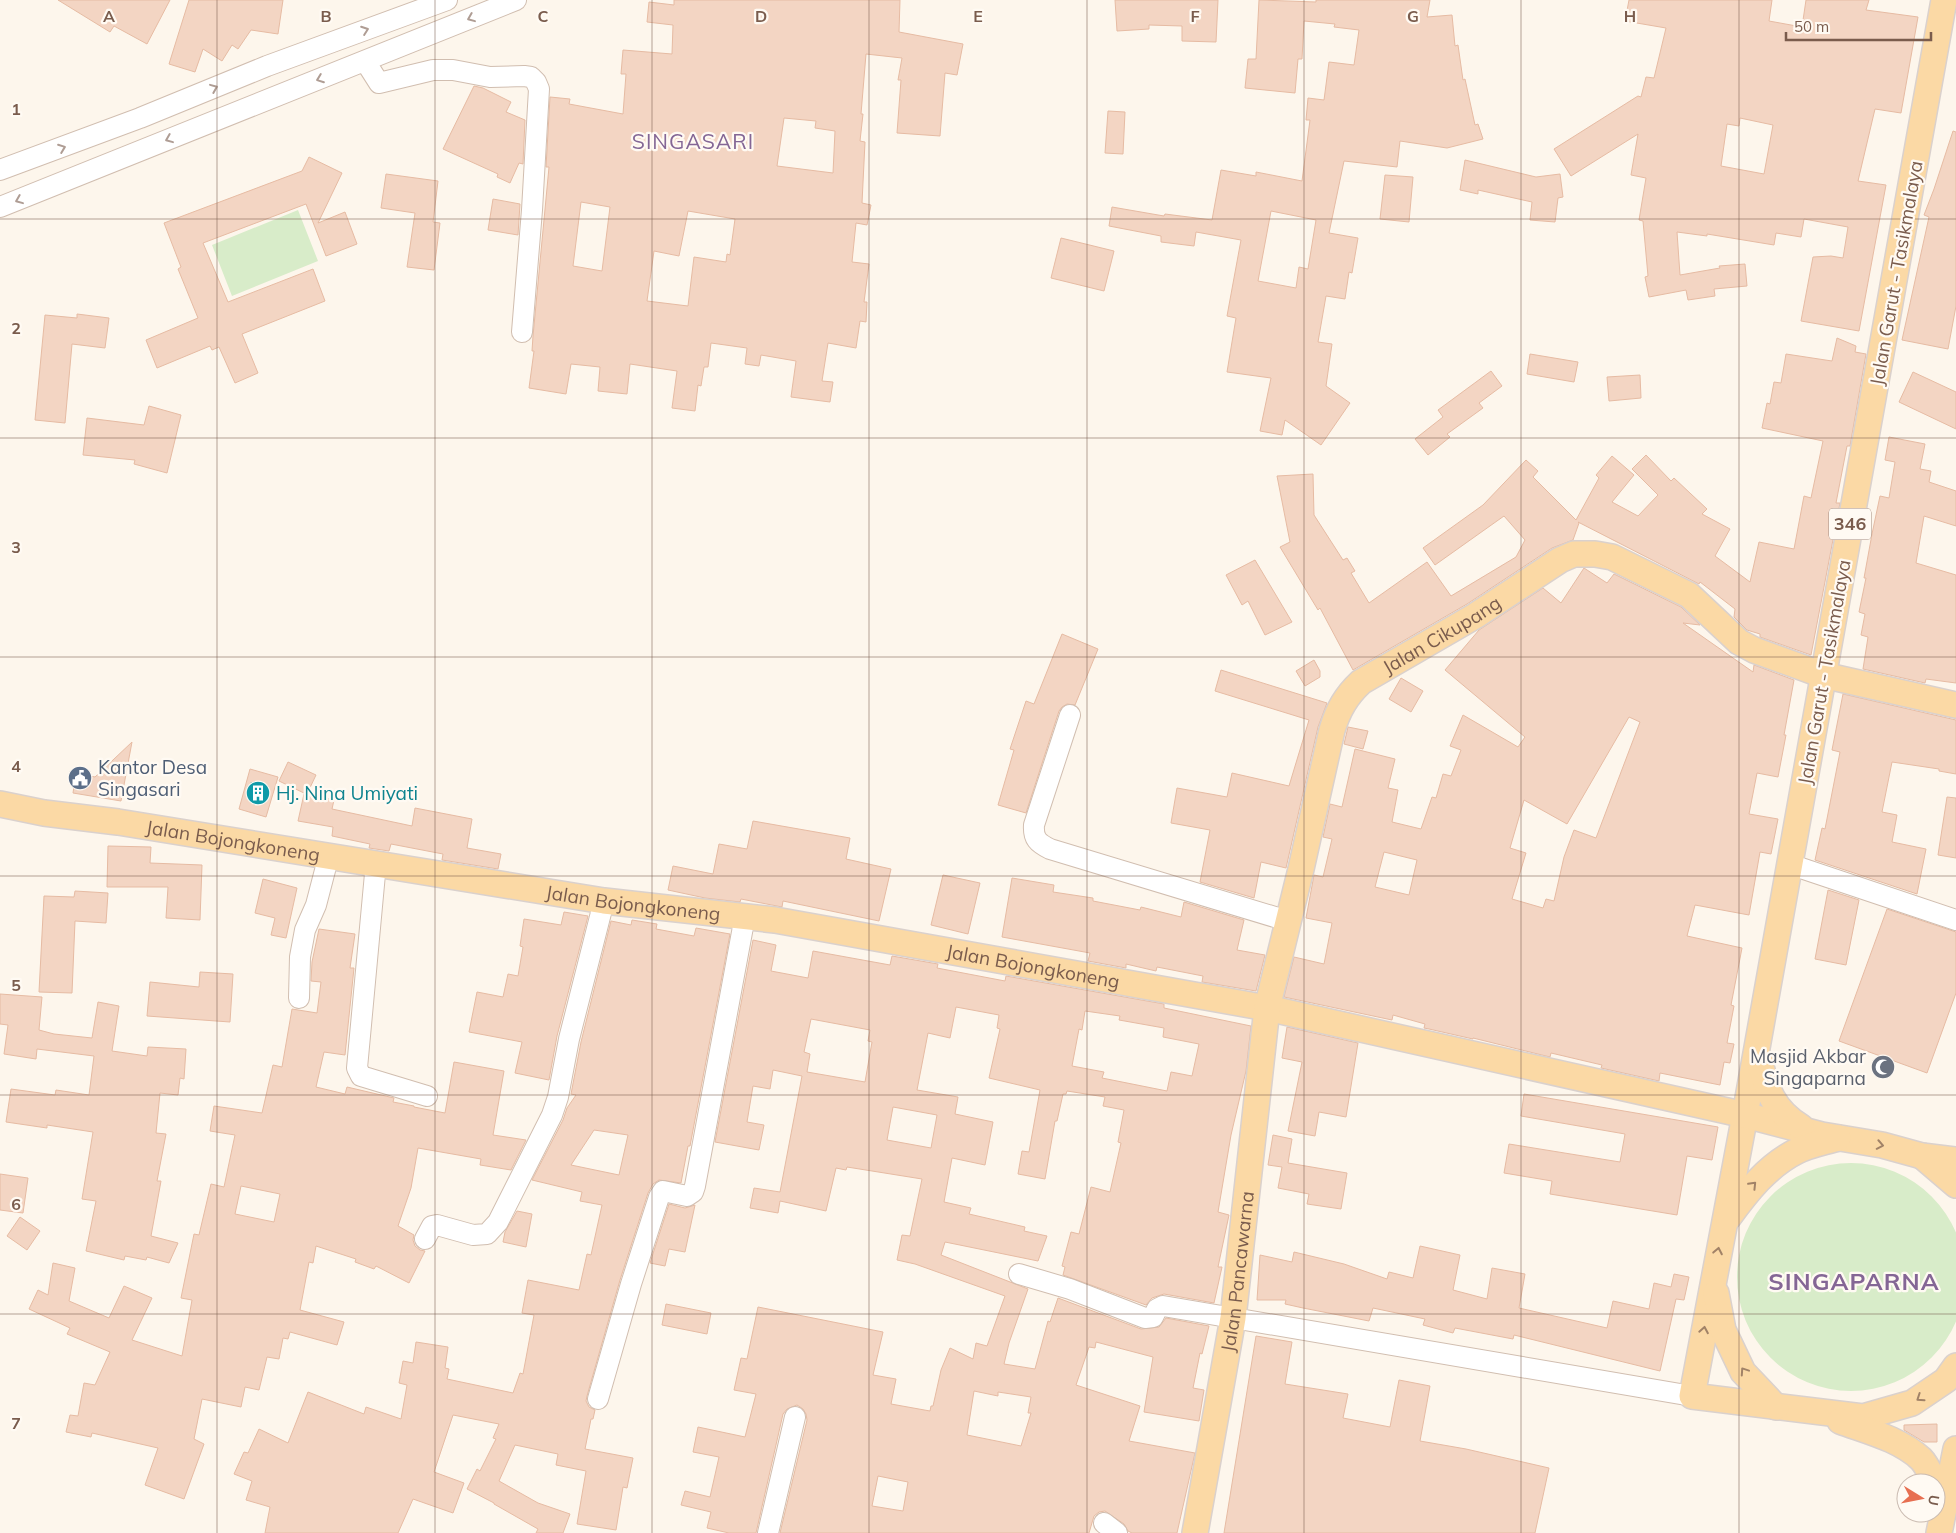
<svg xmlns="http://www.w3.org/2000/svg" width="1956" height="1533" font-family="Mulish,sans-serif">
<rect width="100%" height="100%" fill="#fdf6ec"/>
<path fill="#d8ecc9" d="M298,210L318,261L232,296L212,245Z
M1737 1277a114 114 0 1 1 228 0a114 114 0 1 1-228 0Z"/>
<path fill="#f3d5c3" stroke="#e6bba3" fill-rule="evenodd" d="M58,0H170L147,44L114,26L110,32Z
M189,0H283L278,34L251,30L238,49L232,45L222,61L203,49L195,72L169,64Z
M674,0H900L899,32L963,44L957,75L945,73L940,136L897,133L901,80H898L902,58L866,54L861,114H863L860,141L865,142L862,203L871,205L867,225L856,223L852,262L869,264L864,302H867L866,322L860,321L856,348L828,343L822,381L833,382L830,402L791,397L796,361L761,355L759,366L745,364L747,348L711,343L708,367H704L701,386L698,385L695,411L672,408L677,371L630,364L627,394L598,391L600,367L571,364L566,394L529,388L534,351H532L533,336L549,167H546L550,97L570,99L569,104L623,114L626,74H621L623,50L672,54L673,25L647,22L649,2L674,5ZM784,118L816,121L815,128L835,131L833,173L777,166ZM581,202L610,207L602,271L573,266ZM688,211L735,219L730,255L727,254L726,262L694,257L688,306L647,301L654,251L679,256Z
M1115,0H1218L1216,42L1182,41V26L1149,25V29L1117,31Z
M1259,0L1316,2V0H1430L1427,17L1452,15L1455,46L1458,45L1463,80L1465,79L1475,125L1478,124L1483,139L1447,148L1400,141L1397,167L1344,161L1329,233L1358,238L1352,273L1349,272L1345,299L1326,296L1318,342L1332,344L1326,386L1350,403L1321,445L1285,420L1282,435L1260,431L1271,378L1227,372L1236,318L1227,316L1241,240L1196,232L1194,246L1161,242V236L1109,226L1112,207L1164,216L1165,214L1212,220L1221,170L1256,176V172L1302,181L1310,120H1306L1308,98L1324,100L1329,62L1354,65L1359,30L1334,27L1335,24L1304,21L1302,59H1298L1295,93L1245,88L1248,59H1256ZM1271,211L1316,220L1308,269L1299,267L1296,288L1258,281Z
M1629,0H1772L1769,21L1802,27L1806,0H1869L1866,10L1918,17L1901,113L1875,109L1858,181L1886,185L1859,331L1801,321L1813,257L1831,256L1843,258L1848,227L1804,219L1801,237L1776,233L1774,245L1707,234V236L1677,232L1680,275L1720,268L1719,266L1745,264L1747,286L1714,289L1715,296L1688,300L1686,290L1649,297L1645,277L1648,276L1643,221L1639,220L1646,178L1631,175L1638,134L1571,176L1554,149L1638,96L1641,97L1646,77L1654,78L1666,28L1625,21ZM1740,118L1773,125L1764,174L1721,166L1727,124L1739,126Z
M474,86L483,88L511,102L506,112L525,120L523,164L519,163L510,183L497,177L498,174L443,149Z
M1108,111L1125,112L1123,154L1105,153Z
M1953,131L1956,132V306L1948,349L1902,340L1929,217L1924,215L1934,189Z
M309,157L342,173L318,223L345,212L357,244L326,256L306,204L203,243L228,302L313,269L325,301L242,334L258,373L235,383L219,347L212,350L210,346L157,368L146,340L198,318L178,269L181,267L164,223L302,171Z
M1465,160L1536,177L1560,174L1563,197L1558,198L1555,222L1530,220L1532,202L1478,190V194L1460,190Z
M386,174L438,181L433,222L440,223L434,270L407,267L415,213L381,208Z
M1385,175L1413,177L1409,222L1380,219Z
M493,199L520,204L518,235L488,230Z
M1061,238L1114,251L1104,291L1051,278Z
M77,314L109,318L105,348L72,344L65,423L35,420L45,315L77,318Z
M1837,338L1856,346L1855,352L1866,354L1850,446H1847L1836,503H1840L1811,655L1760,637V634L1747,630L1734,617L1735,609L1700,582L1699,584L1578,522L1579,523L1573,540L1552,548L1467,604L1353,670L1320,608L1318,610L1280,547L1290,542L1277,476L1313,474L1314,515L1343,560L1347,558L1355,571L1351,573L1369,603L1427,562L1451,596L1516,557L1525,540L1504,516L1435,565L1423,548L1483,505L1526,460L1538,471L1533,477L1576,520L1599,478L1596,475L1612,456L1634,475L1612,502L1638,516L1658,495L1632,469L1646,455L1671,481L1674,478L1707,509L1702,514L1730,529L1715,556L1750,582L1759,542L1794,549L1804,496L1811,498L1823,441L1762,428L1767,403L1770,404L1774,382L1781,383L1786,354L1832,361Z
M1530,354L1578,362L1574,382L1527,374Z
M1491,371L1502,386L1479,403L1483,408L1447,434L1450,437L1428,455L1415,439L1443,417L1438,410Z
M1913,372L1956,392V429L1899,402Z
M1640,375L1641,398L1609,401L1607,377Z
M149,406L181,415L167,473L134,464L135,460L83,455L87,418L144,425Z
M1889,437L1925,444L1920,469L1931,471L1929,482L1956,491V526L1924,516L1916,563L1956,575V683L1926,679L1925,683L1863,669L1868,637L1861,635L1865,614L1859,612L1866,578H1864L1872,534L1880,496L1889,498L1895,462L1885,460Z
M1255,560L1292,622L1265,635L1248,601L1242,605L1226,575Z
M1584,568L1607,583L1614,574L1681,607L1700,625L1683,623L1753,672L1754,665L1794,680L1784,735H1786L1778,777L1757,773L1749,814L1778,819L1771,854L1760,852L1749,915L1695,905L1687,936L1742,948L1731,1005L1734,1006L1727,1043L1734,1044L1730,1063L1724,1062L1720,1085L1660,1073L1659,1081L1601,1068L1602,1065L1551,1053L1550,1057L1473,1038V1039L1429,1029L1424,1028L1425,1024L1393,1015L1392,1020L1284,997L1294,957L1324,964L1332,923L1306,918L1314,875L1323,877L1332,839L1323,837L1330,804L1342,807L1355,749L1395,759L1388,788L1398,790L1392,822L1421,829L1432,797L1436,798L1443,774L1451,776L1461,750L1450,746L1463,715L1518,747L1525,737L1445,670L1479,630L1543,588L1561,603ZM1629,717L1640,722L1596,838L1574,830L1564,857L1554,901L1546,899L1543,908L1512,899L1526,853L1510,848L1524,800L1567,824ZM1384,852L1417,860L1409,895L1375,887Z
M1062,634L1098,649L1075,705L1067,704L1062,707L1059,711L1026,813L998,805L1014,750L1010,749L1026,701L1034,704Z
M1314,660L1320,671V677L1305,686L1296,671Z
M1221,670L1327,703L1318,727L1286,868L1261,862L1254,898L1200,882L1210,830L1171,823L1177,788L1227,797L1232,773L1289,786L1309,720L1215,691Z
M1401,678L1423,691L1411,712L1389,699Z
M1843,694L1956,720V774L1939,771V769L1892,762L1882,812L1897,815L1892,842L1926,849L1917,894L1815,860L1822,828L1825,829L1840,752L1832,750Z
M1348,727L1368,731L1363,749L1344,744Z
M132,742L121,801L73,793L76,773L95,777Z
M288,762L316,775L307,794L334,800L332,809L412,826L415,808L472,819L467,848L501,854L498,869L442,860L443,854L391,844L389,851L369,848L370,844L332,836L333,827L298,821L304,794H306L279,781Z
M250,769L278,777L266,817L239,809Z
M1947,797L1956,798V858L1938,855Z
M753,821L850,838L846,859L891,869L879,921L783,901L782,907L741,899L740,902L705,898L668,890L673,866L713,874L719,844L747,849Z
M108,846L151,847L150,863L202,865L200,920L166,918L168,887H107Z
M943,875L980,883L968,934L931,925Z
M1012,878L1054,885L1053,892L1093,898V901L1140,910L1141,907L1181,917L1184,902L1244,920L1237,950L1265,955L1256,991L1202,982L1203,976L1157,967L1156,971L1126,964V968L1088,961L1090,953L1002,937Z
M263,879L297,888L286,938L271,935L275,918L255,913Z
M1828,890L1859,900L1846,965L1815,959Z
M75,891L108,893L106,923L75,921L72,993L39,992L44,896L74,897Z
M1887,909L1956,932V993L1927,1073L1839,1041Z
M564,912L588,916L557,1036L549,1080L515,1073L522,1042L469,1032L477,992L503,997L508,974L518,976L523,947L520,946L524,919L561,925Z
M632,920L657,924L656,929L694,936L696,928L730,934L690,1146H688L681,1183L659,1180L653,1184L648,1193L620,1280L587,1396L586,1401L589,1407L595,1410L593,1419H591L585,1449L633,1458L627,1488L623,1487L616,1530L577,1524L586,1471L556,1465L558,1454L515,1445L499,1481L538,1503L570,1514L563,1533H536L538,1529L494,1504V1503L467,1489L477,1469L480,1471L496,1439L493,1438L499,1424L453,1415L434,1472L464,1483L453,1513L413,1499L398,1533H265L270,1507L246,1500L252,1481L234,1474L244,1452L248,1453L259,1429L288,1443L308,1392L364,1414L366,1407L401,1419L407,1385L399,1383L403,1361L413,1363L416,1342L448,1347L445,1368L449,1369L447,1379L513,1393L520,1373L523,1374L534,1315L522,1313L528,1280L579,1290L587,1254L591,1255L602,1205L580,1201L582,1192L532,1180L563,1120L567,1108L576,1095L571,1094L581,1042L611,921L631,925ZM594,1130L628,1135L619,1175L571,1165Z
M319,929L355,934L350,968H354L345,1055L324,1052L316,1087L345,1094L347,1087L394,1098L393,1102L414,1106V1107L445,1113L454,1062L504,1071L493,1135L526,1140L511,1170L480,1165L481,1159L418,1148L411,1188L398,1226L414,1235L413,1240L415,1246L420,1250L425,1251L409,1283L376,1266L374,1269L355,1262L356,1259L316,1246L313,1263L309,1262L300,1310L344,1322L337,1345L290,1332L288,1339L283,1338L279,1359L267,1357L259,1390L245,1387L241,1407L202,1399L194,1439L204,1444L184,1499L145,1485L158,1448L92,1433L91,1437L66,1432L70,1415L78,1416L84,1383L95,1385L110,1352L67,1334L70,1328L29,1309L38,1290L48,1295L53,1263L75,1268L69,1301L109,1318L124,1286L152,1298L132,1340L182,1356L192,1300L181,1298L194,1234L199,1235L211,1184L224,1187L235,1135L210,1131L214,1106L262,1113L273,1065L282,1067L292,1009L317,1013L321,982L311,981L312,962ZM241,1186L280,1194L274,1222L235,1214Z
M753,940L776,945L771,971L808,978L813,951L890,965L892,956L938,964L937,968L1005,981L1006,976L1164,1004V1008L1251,1026L1246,1071L1231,1135L1218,1212L1229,1215L1218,1267H1222L1214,1303L1164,1294L1152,1298L1146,1305L1063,1275L1065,1267L1062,1266L1071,1232L1079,1234L1091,1187L1110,1192L1121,1143L1118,1142L1124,1110L1103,1106L1105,1097L1067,1091L1066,1094H1063L1057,1121H1055L1045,1179L1018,1174L1022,1151L1029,1152L1040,1090L989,1078L1000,1029L997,1028L999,1015L956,1007L950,1038L928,1033L917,1090L958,1097L955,1114L993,1122L985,1165L952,1158L944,1202L971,1208L969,1214L1025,1227L1024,1231L1047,1236L1038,1261L945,1242L941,1255L1028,1289L1009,1343L1004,1364L1035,1369L1048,1321L1050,1322L1058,1298L1141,1329L1159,1327L1166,1318L1209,1326L1202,1354L1200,1353L1193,1388L1204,1390L1199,1421L1144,1412L1153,1357L1096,1342L1095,1348L1089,1347L1076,1385L1140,1406L1129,1441L1195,1453L1177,1533H1132L1128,1531L1124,1524L1105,1511L1099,1512L1094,1516L1089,1533H780L807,1420L806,1414L803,1409L797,1405L787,1409L783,1414L756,1533H729L707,1528L711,1512L681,1505L685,1491L710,1497L719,1457L693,1452L698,1427L745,1437L756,1394L734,1390L741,1358L747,1359L758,1307L883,1332L873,1375L896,1379L891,1404L930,1411L931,1406H933L941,1370L950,1348L973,1359L976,1343L987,1346L1005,1296L915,1264L897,1260L902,1235L910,1236L922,1179L847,1167L846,1170L836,1168L826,1211L780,1201L778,1213L750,1208L754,1188L780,1192L802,1076L773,1070L770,1089L753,1086L747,1122L764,1125L759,1150L715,1142ZM1085,1011L1120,1016L1119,1020L1164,1028L1163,1037L1199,1044L1192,1076L1171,1072L1167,1091L1102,1078L1104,1072L1072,1066L1079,1029L1082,1030ZM811,1019L870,1030L868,1041L872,1042L865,1082L807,1072L810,1054L804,1052ZM893,1107L937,1115L931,1148L887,1140ZM974,1391L998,1396V1392L1031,1397L1028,1413H1031L1021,1446L967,1435ZM878,1476L908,1482L903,1511L872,1506Z
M200,972L233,974L230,1022L147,1016L150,982L199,987Z
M0,994L42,997L39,1030L54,1034L92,1038L98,1002L119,1006L112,1051L147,1056L148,1047L186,1049L184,1079L180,1078L178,1095L160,1093L156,1133L166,1134L157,1181H161L151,1236L178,1243L169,1263L147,1257L146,1260L125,1256L124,1260L86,1251L96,1201L82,1199L93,1132L47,1125V1128L6,1122L11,1089L55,1095L56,1090L89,1095L94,1056L37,1049L36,1059L4,1054L8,1025L0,1024Z
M1287,1027L1358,1043L1346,1117L1319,1112L1315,1136L1288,1131L1302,1062L1282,1058Z
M1524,1094L1718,1127L1712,1160L1687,1156L1677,1215L1550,1194L1552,1181L1504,1173L1509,1144L1620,1162L1625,1134L1521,1116Z
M1273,1135L1292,1139L1288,1163L1347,1173L1341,1209L1307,1204L1309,1194L1278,1188L1282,1167L1268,1165Z
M0,1174L28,1178L23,1213L0,1210Z
M669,1204L685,1208L695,1205L685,1252L669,1249L665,1266L650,1263Z
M517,1211L532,1214L526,1247L503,1242L505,1232Z
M20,1217L40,1231L27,1250L7,1236Z
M1420,1246L1460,1255L1453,1290L1487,1299L1492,1268L1525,1274L1519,1308L1607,1328L1613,1301L1649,1309L1654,1283L1671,1287L1674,1274L1689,1277L1684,1300L1676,1299L1660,1371L1514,1335L1513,1339L1455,1328L1453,1333L1423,1325L1425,1319L1373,1308L1369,1321L1303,1308L1285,1304L1286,1300H1257L1260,1255L1292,1262L1294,1252L1344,1264L1387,1279L1389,1272L1413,1278Z
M666,1304L711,1313L707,1334L662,1325Z
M1256,1336L1292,1342L1285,1384L1348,1394L1343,1418L1390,1427L1399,1380L1430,1386L1420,1441L1466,1449L1549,1468L1535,1533H1224Z
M1937,1424V1442H1924L1904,1430V1425Z"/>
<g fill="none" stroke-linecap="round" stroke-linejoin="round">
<g stroke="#d1beb0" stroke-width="22">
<path id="minor" d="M365,61L379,83L433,70H453L490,77L524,76L531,77L536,82L539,89L532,210L522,332
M0,170L140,118L267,66L447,0
M0,207L516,0
M1070,715L1034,825C1033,839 1038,843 1050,849L1288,921
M376,863L357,1068L361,1076L427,1096
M1789,864L1956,920
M299,998L300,957L305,930L316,905L329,855
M425,1239L432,1226L437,1225L473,1235L487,1234L498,1222L552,1115L558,1097L569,1039L604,901
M1019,1274L1070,1289L1145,1318L1153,1317L1157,1309L1163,1306L1692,1396
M598,1399L631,1284L659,1197L663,1191L687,1196L693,1192L695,1186L745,916
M1104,1523L1117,1533
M768,1533L795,1417"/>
</g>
<g stroke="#dad1cd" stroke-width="28">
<g id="major">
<path d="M1944,0L1745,1115L1692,1396L1863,1417L1912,1403L1946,1380L1956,1366"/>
<path id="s1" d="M0,804L44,813L118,822L604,901L775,920L1267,1008L1745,1115L1822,1135L1882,1145L1922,1156L1956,1160"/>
<path d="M1759,1058C1766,1089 1773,1110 1801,1127"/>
<path d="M1922,1156L1956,1185"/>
<path d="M1728,1218C1747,1192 1767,1166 1797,1151C1809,1145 1825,1142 1838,1138"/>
<path d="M1716,1293L1723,1330L1743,1372L1776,1407"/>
<path d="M1840,1421C1867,1431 1900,1439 1921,1459C1927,1465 1931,1475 1935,1483"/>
<path id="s2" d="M1195,1533L1233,1318L1267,1008L1301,869L1332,730C1338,710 1346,696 1361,682L1475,616L1560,560L1574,554H1595L1612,557L1689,595L1739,642L1754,650L1823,675L1956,705"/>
<path d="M1939,1533L1956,1449"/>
</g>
</g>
<use href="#minor" stroke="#fff" stroke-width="20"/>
<use href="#major" stroke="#fbd9a5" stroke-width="25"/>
</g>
<defs><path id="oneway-chevron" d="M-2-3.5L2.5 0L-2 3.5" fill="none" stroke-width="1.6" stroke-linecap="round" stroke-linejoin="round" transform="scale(1.25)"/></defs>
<g stroke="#af9d94">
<use href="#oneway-chevron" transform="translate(471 18) rotate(158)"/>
<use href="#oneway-chevron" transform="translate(365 30) rotate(-20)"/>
<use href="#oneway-chevron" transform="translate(320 79) rotate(159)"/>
<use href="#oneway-chevron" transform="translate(214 88) rotate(-22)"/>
<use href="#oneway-chevron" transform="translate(169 139) rotate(158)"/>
<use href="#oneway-chevron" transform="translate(62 148) rotate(-21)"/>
<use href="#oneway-chevron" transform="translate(19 200) rotate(158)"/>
</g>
<g stroke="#a18267">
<use href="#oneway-chevron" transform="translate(1880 1145) rotate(11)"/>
<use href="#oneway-chevron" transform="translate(1753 1185) rotate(-46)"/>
<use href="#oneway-chevron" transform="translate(1718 1251) rotate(-79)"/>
<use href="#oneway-chevron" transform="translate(1704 1330) rotate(-80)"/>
<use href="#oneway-chevron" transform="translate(1744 1371) rotate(-124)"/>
<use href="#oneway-chevron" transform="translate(1920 1398) rotate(146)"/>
</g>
<path fill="none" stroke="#7a5c4d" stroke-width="1" stroke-opacity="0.55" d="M217,0V1533M435,0V1533M652,0V1533M869,0V1533M1087,0V1533M1304,0V1533M1521,0V1533M1739,0V1533M0,219H1956M0,438H1956M0,657H1956M0,876H1956M0,1095H1956M0,1314H1956"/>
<defs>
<g id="civic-disc" transform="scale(1.25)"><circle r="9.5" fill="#5c6f8a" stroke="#fffaf3"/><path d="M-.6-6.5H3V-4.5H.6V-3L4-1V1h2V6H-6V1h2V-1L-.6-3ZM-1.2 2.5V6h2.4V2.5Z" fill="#fff"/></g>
<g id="building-disc" transform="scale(1.25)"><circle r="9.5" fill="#0f9aa8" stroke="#fffaf3"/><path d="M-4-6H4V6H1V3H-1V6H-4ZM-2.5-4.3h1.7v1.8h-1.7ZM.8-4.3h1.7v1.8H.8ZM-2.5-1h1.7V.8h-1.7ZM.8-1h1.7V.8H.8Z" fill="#fff"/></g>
<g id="mosque-disc" transform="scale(1.25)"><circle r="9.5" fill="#6b7280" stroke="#fffaf3"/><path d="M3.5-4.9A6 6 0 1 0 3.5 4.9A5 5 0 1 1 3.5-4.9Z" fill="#fff"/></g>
</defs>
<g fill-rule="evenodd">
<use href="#civic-disc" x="80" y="778"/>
<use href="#building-disc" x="258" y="793"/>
<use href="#mosque-disc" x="1883" y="1067"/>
</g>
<g text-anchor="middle" stroke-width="4.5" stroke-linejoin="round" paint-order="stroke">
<rect fill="#fffaf3" stroke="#a28b7f" stroke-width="1" x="1829" y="508.5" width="42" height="31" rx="4"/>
<g font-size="18" font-weight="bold" fill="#7a5c4d">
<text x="1850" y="530">346</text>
</g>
<g font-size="19" fill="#7a5c4d" stroke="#fffaf3">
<text transform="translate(1896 273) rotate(-80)" y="7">Jalan Garut - Tasikmalaya</text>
<text dy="7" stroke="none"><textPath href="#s2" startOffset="966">Jalan Cikupang</textPath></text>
<text transform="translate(1824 672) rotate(-80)" y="7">Jalan Garut - Tasikmalaya</text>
<text dy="7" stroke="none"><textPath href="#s1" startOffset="236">Jalan Bojongkoneng</textPath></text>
<text dy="7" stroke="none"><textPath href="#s1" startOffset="641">Jalan Bojongkoneng</textPath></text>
<text dy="7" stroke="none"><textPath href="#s1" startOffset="1046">Jalan Bojongkoneng</textPath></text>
<text dy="7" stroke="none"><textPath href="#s2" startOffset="265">Jalan Pancawarna</textPath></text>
</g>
<g font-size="19" fill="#4e5e75" stroke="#fffaf3" text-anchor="start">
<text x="98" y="774">Kantor Desa<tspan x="98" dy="22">Singasari</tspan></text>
</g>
<g font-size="19" fill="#0d838f" stroke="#fffaf3" text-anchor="start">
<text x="276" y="800">Hj. Nina Umiyati</text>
</g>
<g font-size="19" fill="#5b616d" stroke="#fffaf3" text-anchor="end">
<text x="1866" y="1063">Masjid Akbar<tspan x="1866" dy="22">Singaparna</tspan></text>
</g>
<g font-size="21" letter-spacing="1" fill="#846695" stroke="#fffaf3">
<text x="693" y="149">SINGASARI</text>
</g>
<g font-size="24" font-weight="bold" letter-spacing="1" fill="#846695" stroke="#fffaf3">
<text x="1854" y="1290">SINGAPARNA</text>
</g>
</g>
<g font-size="16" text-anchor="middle" font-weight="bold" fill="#7a5c4d" stroke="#fffaf3" stroke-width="4.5" stroke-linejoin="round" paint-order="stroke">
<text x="109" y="22">A</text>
<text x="326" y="22">B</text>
<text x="543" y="22">C</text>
<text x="761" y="22">D</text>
<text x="978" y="22">E</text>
<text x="1195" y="22">F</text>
<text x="1413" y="22">G</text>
<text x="1630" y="22">H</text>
<text x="16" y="115">1</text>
<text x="16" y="334">2</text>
<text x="16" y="553">3</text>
<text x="16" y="772">4</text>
<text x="16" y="991">5</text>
<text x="16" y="1210">6</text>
<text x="16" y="1429">7</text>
</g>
<g transform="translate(1921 1498) rotate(100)"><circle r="24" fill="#fffaf3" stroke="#cabbb1"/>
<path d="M0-4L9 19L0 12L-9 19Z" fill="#e76f51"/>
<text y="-8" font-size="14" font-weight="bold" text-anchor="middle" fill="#7a5c4d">U</text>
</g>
<path d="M1786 32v8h145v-8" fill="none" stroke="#7a5c4d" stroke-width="2.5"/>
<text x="1794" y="32" font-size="15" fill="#7a5c4d" stroke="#fffaf3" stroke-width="4" paint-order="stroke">50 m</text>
</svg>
